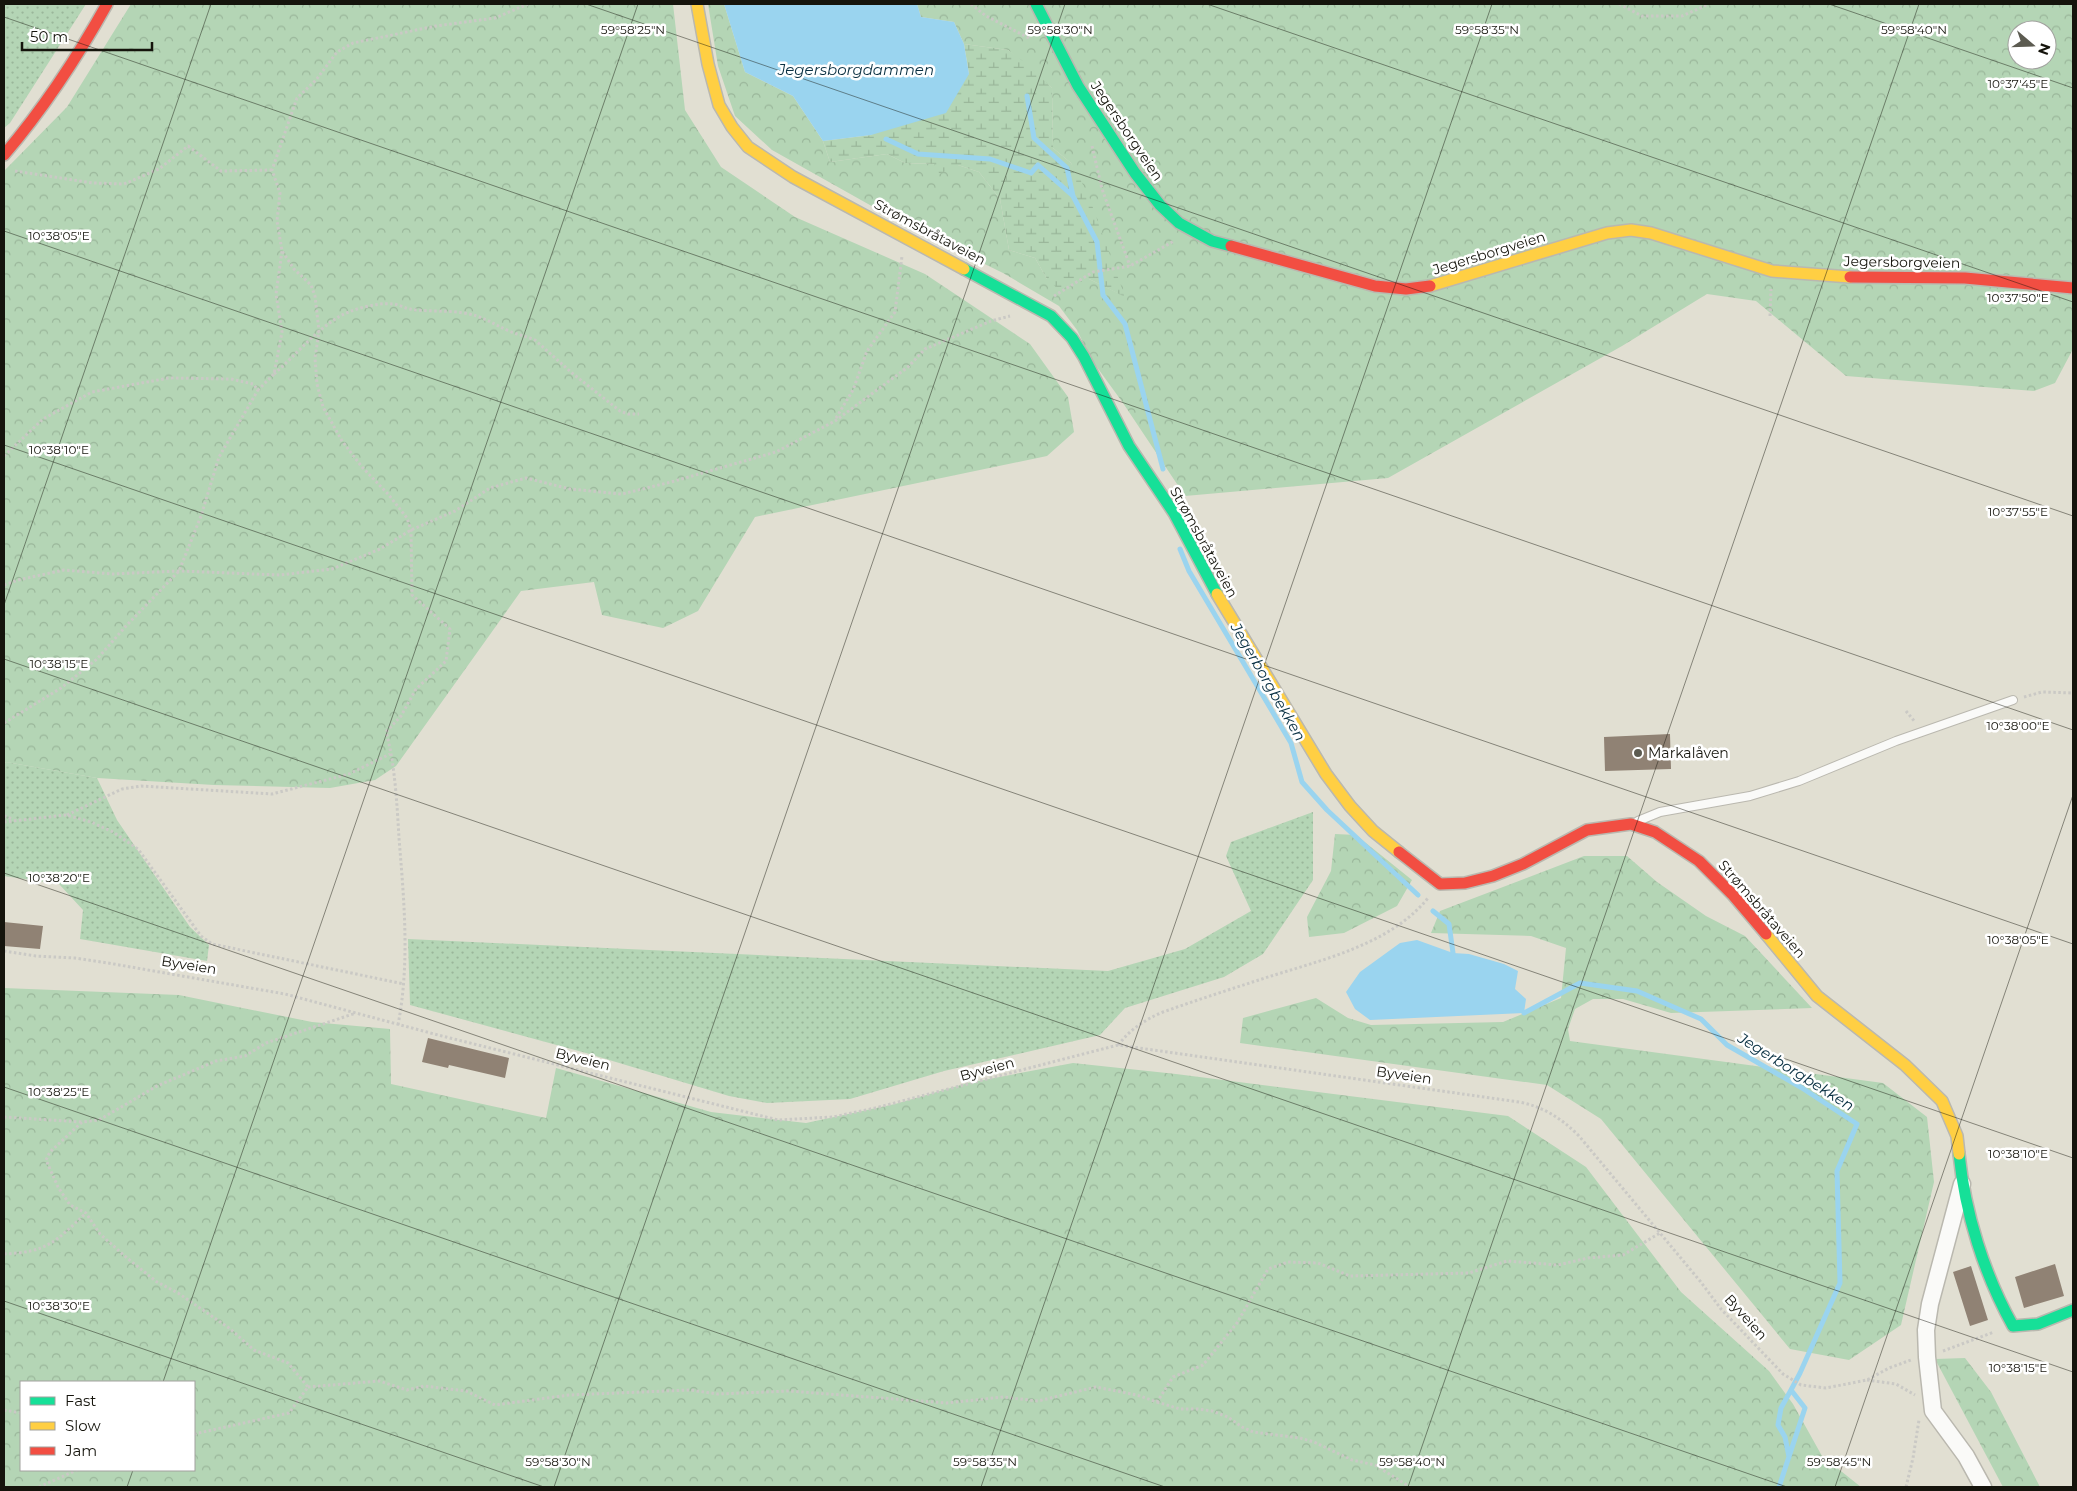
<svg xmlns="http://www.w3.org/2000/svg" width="2077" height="1491" font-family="Montserrat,sans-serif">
<defs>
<pattern id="grass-dots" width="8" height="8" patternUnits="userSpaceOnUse" patternTransform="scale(1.25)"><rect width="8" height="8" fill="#b4d5b5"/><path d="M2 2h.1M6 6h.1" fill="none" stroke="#9ab69a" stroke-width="1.8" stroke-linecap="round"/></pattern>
<pattern id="forest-crowns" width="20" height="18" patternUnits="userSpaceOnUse" patternTransform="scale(1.25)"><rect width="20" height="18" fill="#b4d5b5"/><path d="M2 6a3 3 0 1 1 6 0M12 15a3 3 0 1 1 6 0" fill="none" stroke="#9ab69a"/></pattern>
<pattern id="wetland-marsh" width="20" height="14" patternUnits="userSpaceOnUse" patternTransform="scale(1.25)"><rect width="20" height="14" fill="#b4d5b5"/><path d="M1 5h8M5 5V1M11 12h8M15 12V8" fill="none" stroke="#9ab69a"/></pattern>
</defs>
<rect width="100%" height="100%" fill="#e1dfd2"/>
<path fill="url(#grass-dots)" d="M4,4H86L10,123L4,128Z
M6,762L97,778L117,820L190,927L209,945L207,961L80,939L83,910L59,884L4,876V764Z
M1313,812V880L1263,954L1224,977L1125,1008L1100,1035L944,1071L850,1099L767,1103L729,1096L586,1053L410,1005L408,939L1108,971L1185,949L1251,911L1226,856L1231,842Z"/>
<path fill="url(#forest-crowns)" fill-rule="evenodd" d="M131,4H673L685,110L721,167L795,217L925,274L1030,344L1068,397L1074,432L1047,456L755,517L698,611L663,628L602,615L594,582L521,591L396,766L375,780L330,788L214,785L97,778L6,762L4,764V171L67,107Z
M708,4H724L745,72L793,96L823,141L830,162L887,154L905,163L958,165L979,172L1000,199L1009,250L1035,258L1047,279H1089L1124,296L1071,163L1053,148L1052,88L1008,50L964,44L954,22L921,17L917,4H2073V349L2055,383L2034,391L1846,376L1756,301L1707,294L1622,346L1388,478L1185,496L1123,403L1091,359L1077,330L1059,306L1003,273L909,227L772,150L735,116L718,66ZM2017,30H2047V60H2017Z
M1335,834L1356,835L1412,880L1397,906L1344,933L1309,937L1307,917L1331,871Z
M1584,856H1627L1657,882L1706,916L1745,936L1812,1008L1671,1013L1623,999H1593L1575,1009L1568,1029L1570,1041L1883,1083L1927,1117L1934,1182L1901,1325L1849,1360L1790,1349L1601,1119L1547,1085L1240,1043L1243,1018L1316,998L1348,1018L1371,1025L1503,1022L1561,998L1566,948L1531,936L1431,933L1440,911Z
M4,988L179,995L312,1022L390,1029L391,1084L546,1118L556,1068L711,1112L806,1123L895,1104L968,1083L1073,1063L1176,1074L1508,1116L1586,1167L1681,1292L1769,1371L1793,1404L1822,1456L1861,1487H4ZM194,1382V1470H21V1382Z
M1965,1358L1991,1392L2040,1487H2003L1935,1359Z"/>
<path fill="url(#wetland-marsh)" d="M964,44L1008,50L1028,65L1052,88L1053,148L1071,163L1088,194L1125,297L1089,279L1059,290L1047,279L1035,258L1009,250L1000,199L979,172L958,165L939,174L934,164L905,163L887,154L830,162L823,141L871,135L969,74Z"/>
<path fill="#9ad4ef" d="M724,4H917L921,17L954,22L964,44L969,74L946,113L871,135L823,141L793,96L745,72Z
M1417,940L1453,953L1469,954L1504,964L1518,971L1515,989L1526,999L1524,1013L1370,1020L1355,1009L1346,992L1360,972L1400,943Z"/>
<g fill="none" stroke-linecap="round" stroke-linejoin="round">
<path stroke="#9ad4ef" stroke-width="5" d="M1027,96L1034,138L1067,168L1073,196L1097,242L1103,295L1125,324L1163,469
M886,139L918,154L990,159L1031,173L1038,165L1073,196
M1180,549L1189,571L1291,743L1302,782L1327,810L1418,895
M1433,911L1449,924L1453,953
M1524,1013L1580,983L1637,991L1701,1019L1727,1045L1802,1088L1857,1124L1837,1171L1840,1283L1800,1373L1791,1390L1805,1408L1779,1487
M1789,1457L1785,1437L1778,1425L1781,1408L1791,1390"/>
</g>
<path fill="#908274" d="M1670,734L1671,769L1605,771L1604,737Z
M4,922L43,926L40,949L4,946Z
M428,1038L509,1058L505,1078L449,1065L448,1068L422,1062Z
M2055,1264L2064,1296L2024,1308L2015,1277Z
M1971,1266L1988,1320L1970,1326L1953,1272Z"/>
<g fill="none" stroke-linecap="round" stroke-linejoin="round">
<g stroke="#bab8af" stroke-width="10">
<path id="lane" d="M1638,821L1660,812L1750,796L1799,781L1896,741L2013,700"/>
</g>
<g stroke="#bab8af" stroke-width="19">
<path id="street" d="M1962,1184L1930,1304L1926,1330L1927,1357L1933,1411L1966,1456L1983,1487"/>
</g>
<g stroke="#bab8af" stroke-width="14">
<path id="fast" d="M1036,4L1078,86L1135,173L1160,205L1179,223L1212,241L1231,246
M964,269L1051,316L1072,338L1084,357L1129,446L1174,513L1217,594
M1959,1154C1965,1213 1984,1274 2013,1326L2038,1324L2073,1310"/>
</g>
<g stroke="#bab8af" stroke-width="14">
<path id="slow" d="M697,4L708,64L719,105L732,127L748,147L793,177L964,269
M1430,286L1607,233L1631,230L1651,233L1772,271L1850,277
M1217,594L1326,774L1350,806L1373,831L1399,852
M1766,934L1817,996L1905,1065L1942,1101L1957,1136L1959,1154"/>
</g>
<g stroke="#bab8af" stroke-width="14">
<path id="jam" d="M4,155C44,108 77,58 107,4
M1231,246L1375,286L1406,289L1430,286
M1850,277L1965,278L2073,288
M1399,852L1440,884L1465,883L1493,876L1523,864L1587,830L1631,824L1655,832L1699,861L1732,894L1766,934"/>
</g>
<path stroke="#cac9c5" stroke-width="3" stroke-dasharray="2.5 2.5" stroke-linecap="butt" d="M971,4L986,16L1029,38L1031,36
M1619,4L1642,16H1682L1709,4
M1092,146L1102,189L1130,266
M15,171L93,183L124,184L159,169L188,146L221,171L272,170
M1054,296L1093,272L1130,266L1174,241
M1770,316L1771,289
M274,374C295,356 313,333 337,318C348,310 378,302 392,304C398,304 404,308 410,309C426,312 446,310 464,313C483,316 493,324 509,331C518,335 526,336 535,340L572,373L620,411L628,414H639
M836,418L853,390L867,351L895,312L902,256
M4,456L43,419L92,392L169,378L231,379L253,384L258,390L274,374L282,332L276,294L282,251
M4,585L18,580L64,570L112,574L179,571L280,575L332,569L380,549L411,530L455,511L490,488L526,478L570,489L622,494L671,482L776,452L835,421L908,367L925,349L991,321L1010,316
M2024,697L2042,692L2073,693
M1906,711L1915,722
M4,723L61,688L97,659L126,626L179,571L201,516L219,457L258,390
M67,815L122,789L141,786L272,794L349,774L390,754
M4,816L13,819
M4,822L66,815L91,822L113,832L138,849L201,936L212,944L404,984
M4,951L36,956L75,958L108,963L285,994L438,1035L778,1120L833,1117L875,1108L1118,1045L1519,1102C1544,1107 1561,1118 1579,1136L1700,1281L1721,1309L1783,1374L1801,1385L1826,1388L1867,1380L1889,1368L1911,1360
M398,1025C410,963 404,900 399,838C397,805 395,763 386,732L401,716L416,689L446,661L450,629L412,595L411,530L407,518L388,494L362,467L342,441L323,407L317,384L315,358L319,331L315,296L311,285L294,269L282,251L277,221L280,193L272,170L297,98L316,80L337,52L353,43L436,26L495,18L528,4
M1118,1045C1131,1029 1144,1020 1163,1012C1197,1000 1231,989 1265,978C1321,960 1390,945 1428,898
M4,1117L82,1122
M4,1254C48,1252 55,1242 86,1213
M1943,1351L1994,1332
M1867,1380L1896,1384L1915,1395
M308,1387L379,1381L407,1390L424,1386L466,1391L495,1405L569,1395L690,1390L718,1394L789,1391L947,1403L1003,1397L1038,1401L1096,1387L1137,1395L1157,1402L1173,1377L1203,1365L1237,1323L1268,1269L1288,1262L1318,1263L1350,1276L1469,1273L1507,1261L1558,1265L1588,1258L1623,1255L1660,1233
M1157,1402L1180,1409H1198L1212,1411L1228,1417L1242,1427L1253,1432L1300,1438L1314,1442L1352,1460L1375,1465L1410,1487
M4,1410L21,1413
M194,1434L289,1413L308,1387L288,1363L254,1350L229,1328L178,1293L157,1282L127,1258L100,1234L86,1213L70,1205L58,1187L46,1160L50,1152L82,1122L99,1120L157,1086L216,1061L245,1056L266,1043L356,1013
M39,1487L77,1470
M1906,1487L1913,1458L1919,1420"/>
<use href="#lane" stroke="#fafaf8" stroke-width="8"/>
<use href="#street" stroke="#fafaf8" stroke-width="16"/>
<use href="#fast" stroke="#16e098" stroke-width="11"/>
<use href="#slow" stroke="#ffcf43" stroke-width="11"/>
<use href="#jam" stroke="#f24e42" stroke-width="11"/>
</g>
<path fill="none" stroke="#15140c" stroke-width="1" stroke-opacity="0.45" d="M586,4L2073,516M1207,4L2073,302M1829,4L2073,88M4,17L2073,730M4,231L2073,944M4,445L2073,1158M4,605L211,4M4,659L2073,1372M4,873L1787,1487M4,1087L1165,1487M4,1301L544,1487M163,1382L638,4M127,1487L133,1470M554,1487L1065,4M981,1487L1492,4M1408,1487L1919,4M1835,1487L2073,795"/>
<circle fill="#5c5b51" stroke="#fff" stroke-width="2" cx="1638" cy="753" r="5"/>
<g text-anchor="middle" stroke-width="5" stroke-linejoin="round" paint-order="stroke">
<g font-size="14" fill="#15140c" stroke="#fff">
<text transform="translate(1127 131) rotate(56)" y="5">Jegersborgveien</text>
<text transform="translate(930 232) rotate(28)" y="5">Strømsbråtaveien</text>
<text transform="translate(1489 253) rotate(-17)" y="5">Jegersborgveien</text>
<text transform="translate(1902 262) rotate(1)" y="5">Jegersborgveien</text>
<text transform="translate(1204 542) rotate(61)" y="5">Strømsbråtaveien</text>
<text transform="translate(1762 909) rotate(49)" y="5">Strømsbråtaveien</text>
<text transform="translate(189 965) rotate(9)" y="5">Byveien</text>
<text transform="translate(583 1059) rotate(14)" y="5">Byveien</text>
<text transform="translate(987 1069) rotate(-15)" y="5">Byveien</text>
<text transform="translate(1404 1075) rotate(8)" y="5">Byveien</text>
<text transform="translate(1746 1317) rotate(48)" y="5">Byveien</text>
</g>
<g font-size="14" fill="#15140c" stroke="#fff" text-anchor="start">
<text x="1648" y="758">Markalåven</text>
</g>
<g font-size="15" font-style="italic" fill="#0a3143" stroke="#fff">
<text x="856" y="75">Jegersborgdammen</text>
<text transform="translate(1268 682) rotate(60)" y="5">Jegerborgbekken</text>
<text transform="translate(1796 1072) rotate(32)" y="5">Jegerborgbekken</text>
</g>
</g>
<g font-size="12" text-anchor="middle" fill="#15140c" stroke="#fff" stroke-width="5" stroke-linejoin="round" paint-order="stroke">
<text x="633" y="34">59°58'25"N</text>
<text x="1060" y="34">59°58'30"N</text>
<text x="1487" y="34">59°58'35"N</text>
<text x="1914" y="34">59°58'40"N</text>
<text x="2018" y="88">10°37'45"E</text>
<text x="59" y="240">10°38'05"E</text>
<text x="2018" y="302">10°37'50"E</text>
<text x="59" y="454">10°38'10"E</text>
<text x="2018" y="516">10°37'55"E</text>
<text x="59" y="668">10°38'15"E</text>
<text x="2018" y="730">10°38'00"E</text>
<text x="59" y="882">10°38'20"E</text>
<text x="2018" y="944">10°38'05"E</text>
<text x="59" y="1096">10°38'25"E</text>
<text x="2018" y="1158">10°38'10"E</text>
<text x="59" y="1310">10°38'30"E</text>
<text x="2018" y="1372">10°38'15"E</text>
<text x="558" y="1466">59°58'30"N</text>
<text x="985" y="1466">59°58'35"N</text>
<text x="1412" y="1466">59°58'40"N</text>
<text x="1839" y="1466">59°58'45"N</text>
</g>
<rect width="2077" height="1491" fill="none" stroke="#15140c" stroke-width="10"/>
<rect x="20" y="1381" width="175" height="90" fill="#ffffff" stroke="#a1a19e"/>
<rect x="30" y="1397" width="25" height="8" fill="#16e098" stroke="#a1a19e"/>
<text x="65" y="1406" font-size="15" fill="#15140c">Fast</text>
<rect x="30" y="1422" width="25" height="8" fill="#ffcf43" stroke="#a1a19e"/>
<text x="65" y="1431" font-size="15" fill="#15140c">Slow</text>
<rect x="30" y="1447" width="25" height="8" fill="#f24e42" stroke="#a1a19e"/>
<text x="65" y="1456" font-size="15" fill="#15140c">Jam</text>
<g transform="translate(2032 45) rotate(109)"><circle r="24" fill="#ffffff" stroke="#a1a19e"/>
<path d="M0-4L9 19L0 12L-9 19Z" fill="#5c5b51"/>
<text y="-8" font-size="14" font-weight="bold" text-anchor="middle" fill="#15140c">N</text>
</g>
<path d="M22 42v8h130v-8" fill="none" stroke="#15140c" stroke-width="2.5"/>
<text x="30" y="42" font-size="15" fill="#15140c" stroke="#ffffff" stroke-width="4" paint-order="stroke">50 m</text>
</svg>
